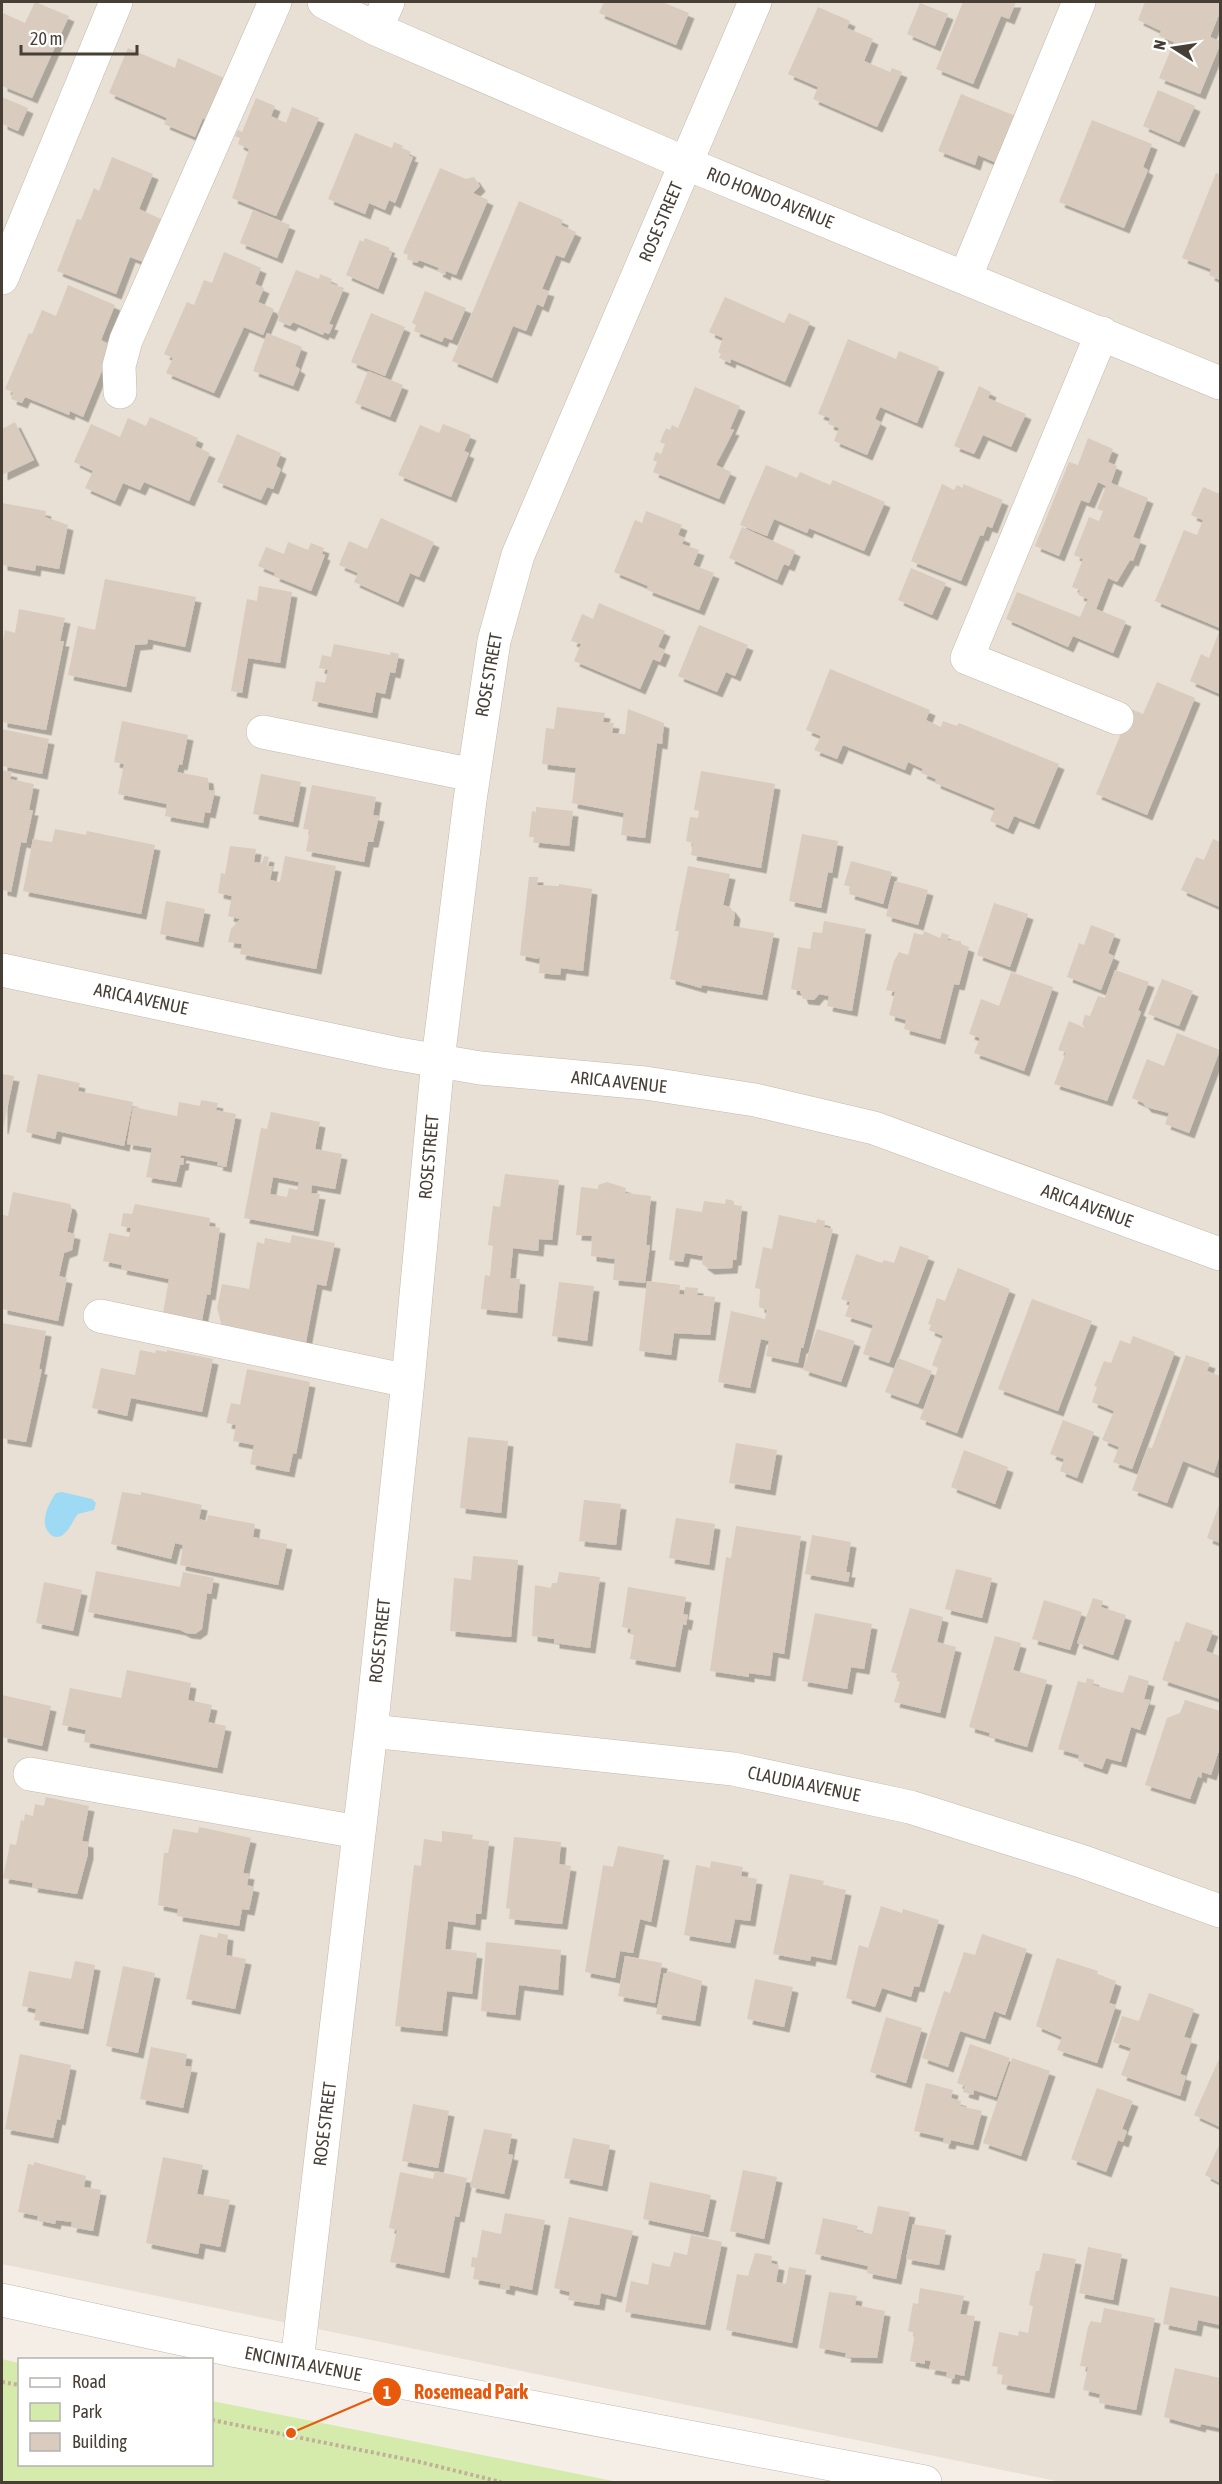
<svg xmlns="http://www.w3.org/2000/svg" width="1222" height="2484" font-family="'Asap Condensed',sans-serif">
<defs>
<filter id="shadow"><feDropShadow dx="5.5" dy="5.5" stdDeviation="0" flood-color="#0004"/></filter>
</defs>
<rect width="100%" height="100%" fill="#f4eee6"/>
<path fill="#e8e0d4" d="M2,2H1220V2482H1061L2,2264Z"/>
<path fill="#d5ebac" d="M2,2359L19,2363L20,2464H212V2401L618,2482H2Z"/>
<path fill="#9fdaf4" d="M62,1492L92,1499L96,1503L94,1510L78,1514C73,1520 70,1529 64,1534C54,1543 43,1530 45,1519C46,1509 50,1502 56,1493Z"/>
<path fill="#d9cbbe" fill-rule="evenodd" filter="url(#shadow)" d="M35,2L69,16L32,98L2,86V18L3,13L25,23Z
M604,2H662L689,13L676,45L599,13Z
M963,2H1016L1009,19L1001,16L973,84L936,69Z
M1145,2H1220V12L1210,37L1220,41V45L1200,94L1159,78L1174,42L1159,36L1161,31L1138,20Z
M920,3L948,14L935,46L907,34Z
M818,7L850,21L847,28L873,39L864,61L890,72L892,68L902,72L877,127L813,99L818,87L788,74Z
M128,48L175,68L178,58L224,78L206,120L203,118L195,137L164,124L167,118L109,93Z
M1158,90L1195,106L1179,142L1143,126Z
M961,94L1018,117L999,164L978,155L975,165L938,151Z
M2,97L28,108L18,131L2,124Z
M256,98L275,106L271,116L286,123L292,107L319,118L276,216L232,198L249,149L238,144L240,138L235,136L238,130L242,132Z
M1092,120L1152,144L1143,167L1148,170L1124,228L1059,202Z
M355,133L392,148L394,142L403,146L402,148L411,152L409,156L413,157L395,203L389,200L385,210L369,203L365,214L328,199Z
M112,157L153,174L139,209L163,220L146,263L130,257L116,294L57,271L77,219L81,220L94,188L99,191Z
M440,168L466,179L474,177L480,186L473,193L488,200L456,275L446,271L445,275L437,271L439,268L419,260L417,263L407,259L408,255L403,253Z
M1216,173L1220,175V280L1209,275L1211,269L1182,258Z
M519,201L563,220L561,225L576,232L564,258L556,255L542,289L549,291L543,307L537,304L526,331L513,326L492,378L452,361Z
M253,210L290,225L277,258L240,243Z
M365,238L390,248L388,251L392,253L378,289L346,275L360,240L363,242Z
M224,252L261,268L255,284L264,288L258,302L274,309L263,335L244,327L214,393L166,373L173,358L164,354L187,302L194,305L204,280L212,283Z
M296,270L319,279L320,274L332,279L330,283L344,288L329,324L333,325L329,334L324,332L323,335L293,322L290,326L278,321L280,316L277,315Z
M68,285L115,305L101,340L112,346L83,417L70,411L69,415L25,397L22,403L11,399L13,392L5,389L29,333L32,334L42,310L56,316Z
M425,291L466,308L452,340L444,337L442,342L414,331L416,325L412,323Z
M725,297L784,323L789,313L810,322L785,382L731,359L730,363L719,358L721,354L718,352L723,338L709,332Z
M371,313L405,327L385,376L351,362Z
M267,333L302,347L295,366L300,369L293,386L253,371Z
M848,339L896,359L899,351L939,367L917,423L880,407L875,419L881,422L867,455L834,441L839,428L828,424L830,418L818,414Z
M368,371L403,385L390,417L355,403Z
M979,386L991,392L988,398L1026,414L1011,447L983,435L974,454L954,446Z
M695,387L740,406L730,429L734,430L716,465L731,472L719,499L653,472L657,462L653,460L656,452L661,454L665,444L660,442L666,428L670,430L672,425L678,428Z
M150,417L198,438L195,446L210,453L189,501L144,482L140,490L123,483L115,501L85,488L93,471L74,462L91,424L120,437L128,418L146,426Z
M15,422L34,460L2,475V429Z
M443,424L471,435L464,451L469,453L451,497L398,475L420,425L439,433Z
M237,434L281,453L276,466L281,469L273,489L267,487L261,500L217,482Z
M1088,438L1113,449L1108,462L1117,466L1111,483L1148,498L1133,537L1141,540L1133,561L1130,560L1117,582L1108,578L1096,609L1126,621L1113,653L1073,636L1068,647L1006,619L1017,592L1080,617L1088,599L1078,595L1080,590L1072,587L1083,559L1074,555L1089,517L1099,521L1103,511L1097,509L1106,486L1098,482L1089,503L1081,500L1059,556L1035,546L1069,462L1078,465Z
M766,465L797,478L800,472L830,485L833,480L885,502L864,551L809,528L807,533L774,519L767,536L740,525Z
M942,484L954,490L957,485L963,488V484L1003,500L992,528L987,526L983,536L980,535L961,581L911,561Z
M1203,487L1220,494V628L1155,601L1184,530L1197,535L1203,520L1191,515Z
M2,503L46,511L45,517L68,525L59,569L36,565L35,571L2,565Z
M646,511L682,525L678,535L685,538L682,544L699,550L693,565L714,573L699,610L647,590L648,586L614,572L635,520L642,523Z
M381,518L434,542L419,577L410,573L398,602L354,582L358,573L339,565L349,541L367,549Z
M742,527L795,551L789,566L784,564L777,580L729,558Z
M288,542L308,550L311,543L324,548L322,554L325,555L311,591L274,576L275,573L258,566L266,547L284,554Z
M911,568L946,583L932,615L898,600Z
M105,579L196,597L185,647L148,639L147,644L135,645L126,687L68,675L78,626L95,630Z
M259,586L292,592L280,663L248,658L242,693L231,691L247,599L257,601Z
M599,603L665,631L658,647L665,650L660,662L653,659L640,689L574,661L581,644L571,641L582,614L593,619Z
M19,609L65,618L60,641H64L46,730L2,722V646L5,630L15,633Z
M699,625L748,645L735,676L726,672L717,692L678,676Z
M1220,629V694L1190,681L1201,654L1209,658Z
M334,644L390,655L391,652L399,654L395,673L390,672L385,694L376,692L372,713L312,701L316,681L325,683L328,670L319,668L322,655L331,657Z
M830,669L930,710L926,720L941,727L943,721L957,726L959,723L1059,764L1034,824L1014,816L1008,829L990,821L995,808L935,783L936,779L921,773L923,769L908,762L905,770L843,745L837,759L814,750L821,736L806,730Z
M1157,682L1195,698L1147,815L1096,794L1131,709L1143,714Z
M557,707L605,713L603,722L614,723L612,733L625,734L628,709L664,723L662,744L657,743L645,838L621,835L624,813L572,803L576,768L542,764L546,728L554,729Z
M122,721L188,735L182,765L179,764L177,772L208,778L209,790L215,791L210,813L205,812L203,823L165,816L167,804L118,794L124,764L114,762Z
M2,729L49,739L42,774L2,766Z
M2,770L12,772L10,779L34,784L29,810H33L26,843L21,842L11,892L2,890Z
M701,771L775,784L761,868L691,855L693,843L686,841L690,817L698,818L699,811L694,810Z
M261,774L301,782L293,822L253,814Z
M312,785L376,797L373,815L379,816L373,842H368L364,862L306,851L310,830L303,829Z
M536,807L573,811L569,846L533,842L534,837H529L532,811L536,812Z
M55,829L86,835L87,831L155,845L141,914L23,891L33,839L52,842Z
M802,834L838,841L832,873L828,872L821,908L789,901Z
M1213,839L1220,842V907L1181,890L1196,857L1204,860Z
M230,846L256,849L254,862L262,863L264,856L269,857L267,866H273L270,880L280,882L285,856L336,866L316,969L240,954L242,944L228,942L231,929L240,919L228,916L232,896L218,893L221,873L225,874Z
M851,861L892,872L883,904L849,894L851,887L844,885Z
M688,866L730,874L723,905L730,907L735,914L733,926L774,933L762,995L702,985L701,988L670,979L679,931H675Z
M529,877H538L537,885L559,886V884L592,889L583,971L561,968L560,975L539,973L540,957L537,959L520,955Z
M895,881L928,890L918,925L886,916Z
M166,901L205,909L198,942L160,934Z
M994,903L1028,914L1010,967L977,955Z
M824,921L866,929L852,1011L827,1006L829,996L819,994L814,1000L803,999L800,991L791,989L798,947L810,949L813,932L822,933Z
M1091,925L1115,934L1108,953L1114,956L1101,990L1067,977L1079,943L1084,945Z
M924,931L940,938L942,933L949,935L947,940L961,941V944L969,947L959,985L954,984L940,1039L904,1029L906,1020L889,1015L895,992L886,990L894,961L899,952L908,955L914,933L923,935Z
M1115,970L1149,982L1138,1010L1141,1012L1107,1101L1054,1084L1066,1052L1058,1050L1069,1021L1085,1028L1082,1024L1085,1015L1090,1016L1098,996L1105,998Z
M1011,972L1053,987L1024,1071L974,1053L980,1038L969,1034L981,999L999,1006Z
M1162,979L1193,991L1179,1026L1148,1014Z
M1177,1033L1220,1050L1189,1133L1165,1124L1169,1113L1146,1107L1143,1103L1132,1098L1147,1059L1164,1066Z
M2,1074L14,1076L3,1129L2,1128Z
M38,1074L80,1083L78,1091L133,1102L124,1146L57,1131L55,1139L26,1132Z
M201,1100L218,1103L216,1110L236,1114L226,1167L217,1165L218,1162L181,1155L180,1158H184L183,1165H180L176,1182L146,1177L152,1148L127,1144L133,1107L177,1116L179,1102L200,1106Z
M271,1112L320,1122L315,1149L342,1154L335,1189L312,1185L311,1193L320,1194L313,1231L244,1218L261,1128L267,1129ZM273,1177L299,1182L297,1190L289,1188L287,1197L270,1194Z
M505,1174L559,1180L552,1240L539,1239L538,1251L513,1248L510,1278L520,1279L517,1313L481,1309L485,1275L490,1276L493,1246L488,1245L493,1206L500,1207Z
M607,1182L626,1188L625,1193L651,1196L646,1245H650L645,1283L613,1280L615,1259L591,1256L592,1236L576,1235L581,1187L598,1189V1185Z
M13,1192L70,1204L72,1209L67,1232L75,1234L72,1250L64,1253L59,1276L67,1278L58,1321L2,1309V1223L3,1215L8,1216Z
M726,1199L734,1201V1205L742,1206L736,1260H733L732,1268L709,1269L702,1264L703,1256L685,1253L683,1262L669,1260L676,1208L702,1212L704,1201L725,1204Z
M135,1204L210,1218L209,1226L220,1228L210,1295L207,1294L202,1320L163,1313L169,1279L121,1269L122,1265L103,1261L109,1233L129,1237L131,1228L121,1226L123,1213L132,1214Z
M779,1215L816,1223L817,1219L825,1221L824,1227L833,1229L803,1348H801L798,1363L766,1356L769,1341L761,1339L750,1388L718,1382L731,1311L765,1319L767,1310L759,1307L760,1289L755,1288L763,1247L772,1249Z
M292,1235L335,1243L326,1286L317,1284L306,1342L222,1326L217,1308L222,1284L249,1289L257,1242L264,1244L265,1238L290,1243Z
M900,1246L929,1256L889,1363L863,1354L873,1325L845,1316L850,1302L841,1299L856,1254L882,1263L884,1260L894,1263Z
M958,1268L1010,1289L957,1433L920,1419L938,1368L932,1365L943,1336L929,1330L931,1325L928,1324L937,1298L945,1301Z
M647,1281L680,1285L679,1294L684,1295L685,1287L698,1288L697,1295L715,1297L710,1335L674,1333L671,1355L639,1351Z
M559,1282L594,1286L587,1341L552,1336Z
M1032,1299L1092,1321L1058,1411L998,1389Z
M2,1323L46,1331L39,1369H42L26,1442L2,1438Z
M817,1329L855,1341L841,1382L803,1370Z
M1133,1336L1175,1352L1132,1469L1113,1462L1119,1447L1102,1440L1114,1411L1092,1402L1097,1387L1094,1386L1104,1361L1111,1363L1120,1340L1130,1344Z
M140,1350L155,1353L156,1350L167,1352V1350L213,1359L202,1412L131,1398L127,1416L92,1408L101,1368L135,1375Z
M1186,1355L1210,1363L1207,1371L1220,1376V1454L1214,1473L1183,1461L1167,1503L1132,1490L1148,1447L1152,1448Z
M898,1358L932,1371L918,1404L885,1392Z
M247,1369L310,1382L296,1454L293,1453L289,1472L250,1464L254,1445L233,1441L236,1425L226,1423L231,1403L240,1405Z
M1063,1420L1094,1432L1077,1478L1060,1471L1064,1459L1050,1454Z
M468,1437L508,1441L501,1513L460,1508Z
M736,1443L777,1450L770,1490L729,1483Z
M964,1450L1008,1467L995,1504L951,1487Z
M122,1492L141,1495V1492L202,1505L199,1519L207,1521L208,1515L255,1524L253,1537L287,1544L278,1585L180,1565L183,1545L175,1543L171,1559L111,1544Z
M584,1500L621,1504L616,1545L579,1541Z
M1220,1502V1543L1207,1538Z
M676,1518L715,1524L709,1565L669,1558Z
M736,1526L801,1536L784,1654L773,1652L770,1676L749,1673V1677L710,1671L726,1557L731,1558Z
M812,1535L851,1542L846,1572H850L848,1582L805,1574Z
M473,1556L518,1560L511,1637L450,1631L454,1578L471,1580Z
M956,1569L992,1578L982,1618L945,1609Z
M96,1571L180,1587L183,1572L214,1578L211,1594L207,1593L202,1629L195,1634L186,1633L180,1630L88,1612Z
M559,1572L600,1577L590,1648L554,1643V1639L532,1636L535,1585L551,1588L552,1583H557Z
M44,1582L82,1590L73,1631L36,1623Z
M628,1587L686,1597L683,1614L688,1615L686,1625L683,1624L675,1667L630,1659L634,1635L630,1634L631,1629L622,1627Z
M1093,1598L1103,1601L1101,1607L1126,1615L1113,1655L1077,1643Z
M1044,1600L1082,1612L1070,1650L1032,1639Z
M910,1608L943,1617L937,1642L956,1647L940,1713L894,1702L900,1682L897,1681L898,1674L891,1672Z
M815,1613L872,1624L864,1669L851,1667L847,1689L802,1681Z
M1186,1622L1213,1631L1206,1651L1220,1656V1699L1162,1680L1175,1641L1179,1642Z
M995,1636L1021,1643L1013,1670L1047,1680L1027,1747L989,1736L990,1733L969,1727Z
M127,1670L191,1683L188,1700L212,1705L208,1722L226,1726L217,1768L84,1742L86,1730L62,1725L70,1688L121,1698Z
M1129,1675L1149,1681L1144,1699L1150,1700L1140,1730L1131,1727L1121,1762L1106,1758L1102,1769L1078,1761L1079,1755L1058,1749L1078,1681L1086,1683L1087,1678L1094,1680L1093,1685L1123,1693Z
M2,1695L51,1706L42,1746L2,1737Z
M1185,1700L1220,1711V1753H1218L1211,1775L1202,1772L1201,1778L1198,1776L1190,1799L1145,1785L1167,1718L1180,1713Z
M46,1797L89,1806L82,1841L88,1842V1854L77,1894L32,1887L33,1883L3,1878L10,1844L16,1845L21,1820L24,1821L25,1814L33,1816L35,1804L44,1806Z
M199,1827L251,1838L243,1873L249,1874L247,1885L254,1887L249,1910L242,1909L239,1926L177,1916L178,1909L158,1905L164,1853H168L173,1829L198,1833Z
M442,1831L473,1835L472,1839L489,1841L481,1914H476L475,1925L448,1921L445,1949L477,1953L472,1994L447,1991L442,2031L395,2026L414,1865L421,1866L424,1839L442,1842Z
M514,1837L561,1842L559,1864L571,1866L562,1924L509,1919L510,1909L506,1908Z
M618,1846L664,1855L651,1922L640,1919L633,1953L620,1951L615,1978L585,1972L603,1865L613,1867Z
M711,1861L743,1867L741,1876L757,1879L750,1921L735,1919L730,1943L684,1935L696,1865L710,1868Z
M790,1874L824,1881L823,1885L846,1890L831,1960L811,1956L810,1961L773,1954Z
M881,1906L902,1913L903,1909L939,1920L919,1987L914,1986L911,1997L882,1988L875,2007L846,1998L859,1945L868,1948Z
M218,1933L228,1935L226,1955L246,1959L235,2009L186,1999L200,1934L217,1938Z
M982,1934L1027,1949L1005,2015L994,2011L985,2039L960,2031L948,2067L922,2058L944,1991L950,1993L964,1952L975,1955Z
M486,1942L561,1950L558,1990L519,1985L515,2015L481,2011Z
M625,1956L662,1963L655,2003L618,1996Z
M1057,1958L1098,1971L1097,1974L1116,1981L1109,2003L1116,2005L1097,2063L1057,2050L1062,2037L1036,2026Z
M75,1961L95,1965L83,2029L34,2020L36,2009L22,2006L29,1971L71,1979Z
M123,1966L155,1973L138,2053L106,2046Z
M668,1971L702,1981L695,2021L656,2014L664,1973L667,1974Z
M755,1979L793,1987L784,2027L747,2019Z
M1149,1993L1194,2009L1184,2037L1192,2039L1180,2074L1186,2076L1180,2096L1121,2075L1131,2048L1113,2042L1122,2016L1139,2021Z
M886,2017L922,2028L906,2083L870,2072Z
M970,2044L1010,2058L996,2097L974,2090L973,2095L963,2092L965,2086L957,2083Z
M151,2047L187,2054L185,2066L192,2067L183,2108L140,2099Z
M20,2054L71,2065L60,2120L57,2119L53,2138L5,2129Z
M1220,2057V2127L1194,2115Z
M1012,2058L1050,2071L1021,2156L983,2143Z
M926,2083L953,2090L951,2098L961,2101L960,2106L982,2111L973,2145L951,2140L950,2144L943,2143L944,2138L914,2131Z
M1097,2088L1133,2101L1122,2129L1127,2131L1123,2142L1118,2140L1106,2172L1071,2159Z
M413,2104L449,2111L438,2168L402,2161Z
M484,2129L512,2134L508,2154L513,2155L504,2194L470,2187Z
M573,2138L610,2145L602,2186L564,2178Z
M1220,2143V2183L1205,2175Z
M163,2157L203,2165L197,2194L230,2200L220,2247L200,2243L198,2254L146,2243Z
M34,2162L86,2176L84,2187L101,2190L93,2231L71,2227L72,2222L56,2220L55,2224L37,2220L38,2216L18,2212L28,2164L34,2165Z
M743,2170L777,2177L764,2239L730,2231Z
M435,2171L467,2178L459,2217L455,2216L444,2273L390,2262L397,2230L389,2228L400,2172L433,2179Z
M650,2182L711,2195L703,2232L643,2219Z
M878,2206L910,2212L896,2279L867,2273L868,2266L815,2254L823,2218L858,2226L856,2231L872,2234Z
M505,2213L545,2220L532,2290L510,2285L509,2290L500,2288L501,2284L473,2279L475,2267H471L472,2257L477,2258L482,2230L501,2234Z
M569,2217L633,2231L616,2297L601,2293L599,2305L568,2300L570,2292L554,2288Z
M913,2224L946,2230L939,2265L906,2259Z
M691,2235L722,2242L705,2325L625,2312L631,2281L648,2285L652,2263L670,2267L674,2252L687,2255Z
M1088,2247L1122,2254L1113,2300L1079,2293Z
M755,2253L772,2256L771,2263L779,2265L776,2282L786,2284L789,2267L806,2270L792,2343L726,2330L737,2274L748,2276Z
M1043,2253L1076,2259L1049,2393L1001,2384L1003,2375L997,2374L998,2367L992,2366L999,2332L1018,2336L1019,2331L1028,2333L1033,2306L1029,2305L1036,2271H1039Z
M1170,2287L1220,2297V2325L1198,2320L1196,2331L1163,2324Z
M920,2288L964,2296L960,2314L975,2316L964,2376L955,2374L954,2379L946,2378L947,2372L929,2369L931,2361L925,2360V2364L910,2361L915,2333L908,2331L913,2303L918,2304Z
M829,2292L857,2296L855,2305L885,2311L877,2358L845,2357L846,2353L819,2348Z
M1104,2308L1155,2318L1136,2410L1099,2403L1100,2394L1083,2390L1088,2367L1080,2366L1088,2327L1091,2321L1101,2323Z
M1175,2368L1220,2378V2428L1201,2424L1200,2427L1164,2417Z"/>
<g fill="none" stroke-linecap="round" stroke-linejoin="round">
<g stroke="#c3b8ab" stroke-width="34">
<path id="minor" d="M324,2L376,29L685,163L1220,383
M376,29L388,2
M2,278L116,2
M965,278L1079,2
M1102,333L967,658L1117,718
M120,392L119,366L126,340L275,2
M263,732L473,775
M2,970L393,1053L480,1068L645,1083L755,1100L874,1128L1220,1254
M100,1316L408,1381
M371,1731L733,1769L910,1807L1081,1861L1220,1911
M30,1774L358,1832
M2,2300L232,2350L925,2482
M297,2362L371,1731L408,1381L438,1060L470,800L494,641L518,555L755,2"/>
</g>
<path stroke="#c2af98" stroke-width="4" stroke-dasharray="3 3" stroke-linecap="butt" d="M2,2382L20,2385
M212,2420L420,2462L501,2482"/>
<use href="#minor" stroke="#fff" stroke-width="33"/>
</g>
<g text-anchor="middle" stroke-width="4.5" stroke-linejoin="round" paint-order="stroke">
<g font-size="18" fill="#473e35" stroke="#fff">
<text transform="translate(770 198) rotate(22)" y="6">RIO HONDO AVENUE</text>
<text transform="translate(661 222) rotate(-67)" y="6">ROSE STREET</text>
<text transform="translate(489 675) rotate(-80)" y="6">ROSE STREET</text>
<text transform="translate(141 999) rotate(12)" y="6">ARICA AVENUE</text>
<text transform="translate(619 1082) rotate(6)" y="6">ARICA AVENUE</text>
<text transform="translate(429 1157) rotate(-85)" y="6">ROSE STREET</text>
<text transform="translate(1087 1206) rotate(20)" y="6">ARICA AVENUE</text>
<text transform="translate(380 1641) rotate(-84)" y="6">ROSE STREET</text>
<text transform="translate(804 1784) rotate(12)" y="6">CLAUDIA AVENUE</text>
<text transform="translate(325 2124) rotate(-83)" y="6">ROSE STREET</text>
<text transform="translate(303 2364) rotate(11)" y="6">ENCINITA AVENUE</text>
</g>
</g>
<path fill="none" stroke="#e8590c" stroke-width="2" d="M291 2433L387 2392"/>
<g fill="#e8590c" stroke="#fff" stroke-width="2">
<circle cx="291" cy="2433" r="6"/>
<circle cx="387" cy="2392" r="15"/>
</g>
<g font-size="18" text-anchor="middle" font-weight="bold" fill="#fff">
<text x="387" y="2399">1</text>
</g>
<g font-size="20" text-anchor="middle" font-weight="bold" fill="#e8590c" stroke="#fff" stroke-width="4.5" stroke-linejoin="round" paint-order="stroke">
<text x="471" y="2399">Rosemead Park</text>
</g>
<rect width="1222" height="2484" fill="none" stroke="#473e35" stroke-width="6"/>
<rect x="18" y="2358" width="195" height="108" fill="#ffffff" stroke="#b5b2ae" stroke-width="1.5"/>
<rect x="30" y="2378" width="30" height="9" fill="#ffffff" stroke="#b5b2ae" stroke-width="1.5"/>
<text x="72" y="2388" font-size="18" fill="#473e35">Road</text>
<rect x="30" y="2403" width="30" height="18" fill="#d5ebac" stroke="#b5b2ae" stroke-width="1.5"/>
<text x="72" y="2418" font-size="18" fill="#473e35">Park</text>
<rect x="30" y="2433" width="30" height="18" fill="#d9cbbe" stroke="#b5b2ae" stroke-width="1.5"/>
<text x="72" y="2448" font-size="18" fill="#473e35">Building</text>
<g transform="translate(1174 48) rotate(282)" stroke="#ffffff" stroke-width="4.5" paint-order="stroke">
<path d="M0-4.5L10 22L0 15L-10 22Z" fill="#473e35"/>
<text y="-9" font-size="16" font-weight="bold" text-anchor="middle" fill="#473e35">N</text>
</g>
<path d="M21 45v9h116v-9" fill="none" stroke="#473e35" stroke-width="3"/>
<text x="30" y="45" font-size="18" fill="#473e35" stroke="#ffffff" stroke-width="4.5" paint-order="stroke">20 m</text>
</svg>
